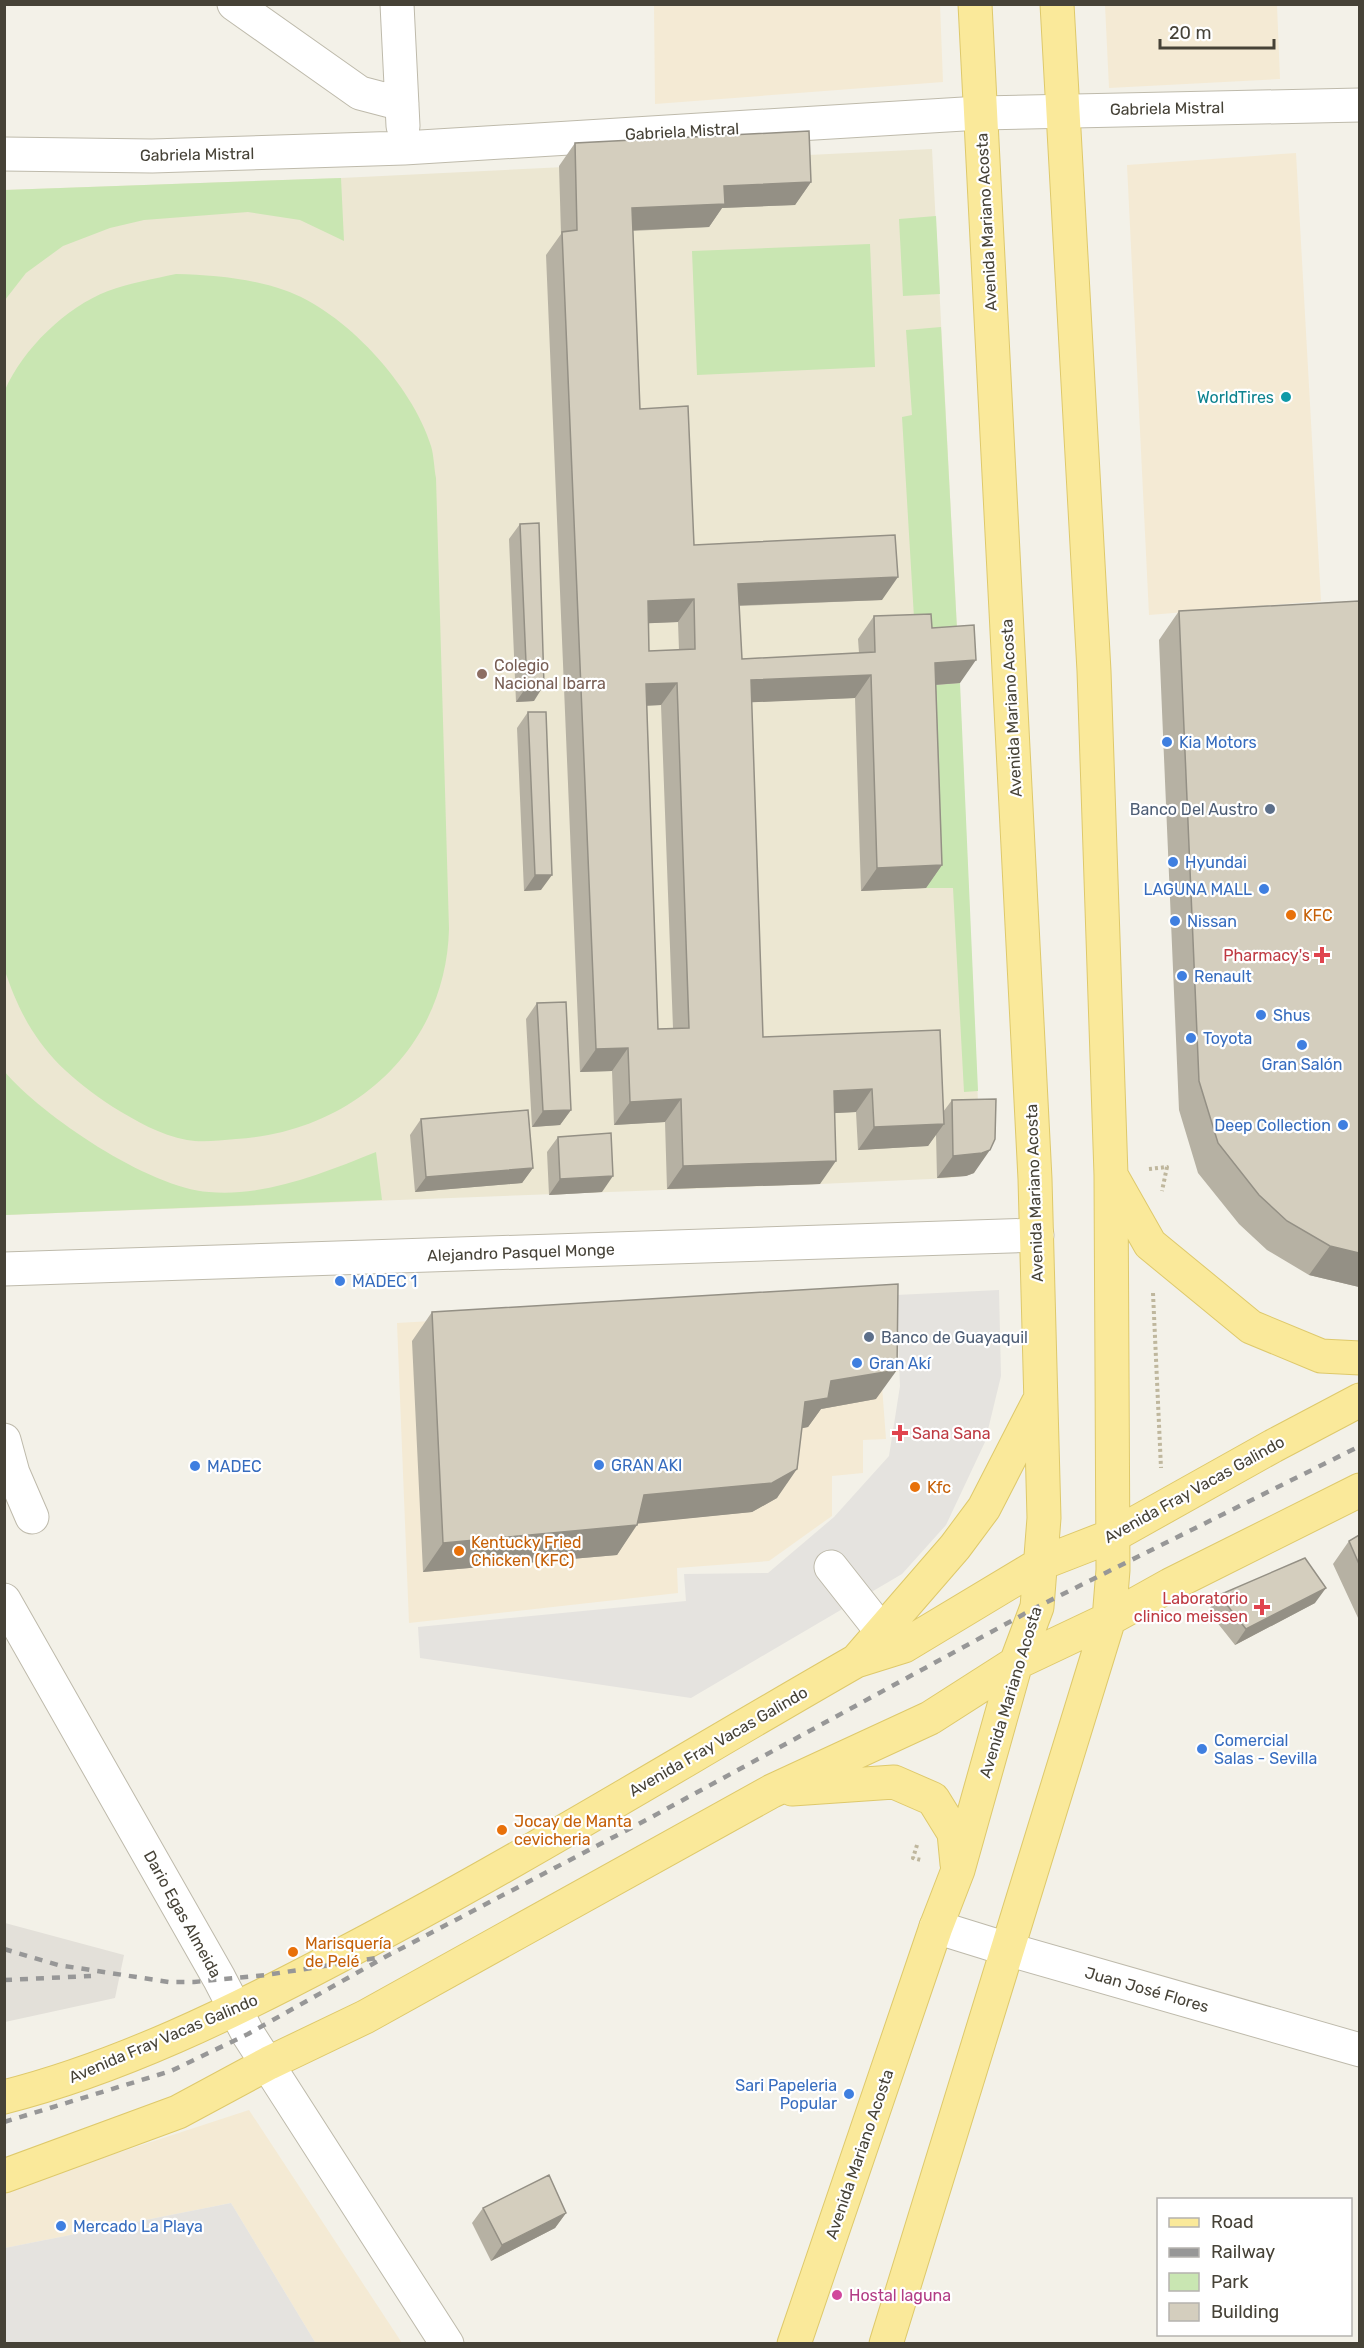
<svg xmlns="http://www.w3.org/2000/svg" width="1364" height="2348" font-family="Rubik,sans-serif">
<rect width="100%" height="100%" fill="#f3f1e8"/>
<path fill="#f4ead4" d="M654,5H940L943,82L655,104Z
M1105,5H1277L1280,79L1109,88Z
M1296,153L1321,601L1149,615L1127,165Z
M894,1294L898,1372L881,1373L886,1439L863,1440V1473L832,1476V1516L769,1561L677,1568L678,1593L409,1623L397,1323Z
M249,2110L402,2343H314L315,2342L231,2203L5,2248L4,2190Z"/>
<path fill="#e3e0d9" d="M5,1923L124,1955L115,1998L5,2022Z"/>
<path fill="#ece7d2" d="M932,149L958,648L978,1102L979,1162L974,1173L952,1178L820,1184L5,1215L4,190L341,178Z"/>
<path fill="#c9e6b2" d="M341,178L344,241L300,220L248,212L144,220L110,228L63,246L26,273L5,300V190Z
M936,216L940,294L903,296L899,219Z
M870,244L875,367L697,375L692,251Z
M176,274C213,275 249,278 284,290C344,310 413,386 431,446C434,456 434,468 436,478L449,929C446,1048 353,1132 236,1139C219,1140 204,1143 187,1140C160,1135 136,1121 113,1107C54,1068 26,1035 4,968L5,390C23,349 66,307 108,291C129,283 153,279 176,274Z
M941,327L958,648L916,651L902,417L912,415L906,330Z
M960,683L978,1091L964,1092L953,888H926L919,686Z
M4,1071C42,1116 149,1188 209,1192C265,1197 324,1173 376,1152L382,1200L5,1215Z"/>
<path fill="#e5e3df" d="M999,1290L1001,1376L985,1442L946,1525L902,1574L691,1698L420,1658L418,1627L686,1601L684,1574L768,1573L834,1517L889,1456L900,1386L896,1295Z
M231,2203L315,2342L314,2343H5V2248Z"/>
<g fill="none" stroke-linecap="round" stroke-linejoin="round">
<g stroke="#bebaab" stroke-width="35">
<path id="minor" d="M234,4L360,93L402,104
M397,4L403,126
M4,154L152,156L404,148L980,113L1360,105
M4,1269L1037,1235
M4,1440L13,1473L32,1517
M831,1567L883,1633
M4,1600L219,1978L248,2034L447,2344
M936,1927L1007,1949L1360,2050"/>
</g>
<g stroke="#dec96b" stroke-width="35">
<path id="major" d="M1112,1177L1150,1244L1251,1327L1321,1356L1360,1358
M858,1659L955,1547L984,1508L1038,1403
M792,1789L894,1782L933,1799L954,1833L957,1864
M4,2097C119,2068 233,2012 337,1957C514,1865 683,1760 856,1661L904,1646L1042,1563L1114,1535L1273,1446L1360,1400
M4,2176L178,2112L269,2063L365,2017L772,1791L930,1718L1016,1663L1109,1619L1170,1585L1360,1490
M794,2344L936,1927L958,1870L1016,1663L1037,1607L1044,1518L1035,1179L975,4
M886,2344L1109,1619L1113,1570L1111,1175L1094,671L1057,4"/>
</g>
<path stroke="#bfb79d" stroke-width="4" stroke-dasharray="3 3" stroke-linecap="butt" d="M1149,1169L1167,1167L1162,1191
M1153,1293L1161,1468
M917,1845L913,1858L921,1860"/>
<use href="#minor" stroke="#fff" stroke-width="33"/>
<use href="#major" stroke="#fae99a" stroke-width="33"/>
<path stroke="#979797" stroke-width="4.5" stroke-dasharray="8 8" stroke-linecap="butt" d="M4,1949L58,1965L169,1982H194L266,1975L376,1958
M4,1980L91,1976
M4,2122L171,2071L248,2034L385,1957L648,1819L1037,1607L1360,1446"/>
</g>
<path fill="#b6b1a3" fill-rule="evenodd" d="M575,143L811,182L795,205L722,208L709,227L633,231L640,409L694,545L882,600L739,606L742,659L859,653L858,639L874,616L932,628L960,683L936,685L942,865L926,888L861,891L855,698L751,702L763,1037L943,1112L952,1100L974,1173L966,1176L937,1178L936,1134L928,1146L858,1150L856,1112L835,1113L820,1184L667,1189L665,1122L614,1125L612,1071L580,1072L546,255L561,234L559,166ZM678,622L679,650L649,651L648,623ZM661,705L673,1028L658,1029L647,706Z
M520,524L534,701L516,702L509,539Z
M1359,601V1287L1309,1275L1267,1250L1239,1224L1198,1173L1179,1110L1159,640L1179,611Z
M528,712L541,890L524,891L517,728Z
M537,1003L571,1110L560,1125L532,1127L526,1019Z
M421,1119L533,1168L522,1183L415,1192L410,1135Z
M558,1137L602,1192L549,1195L547,1152Z
M432,1312L876,1399L821,1409L808,1427L802,1428L777,1498L752,1512L637,1523L617,1555L423,1572L412,1341Z
M1359,1535V1620L1333,1564L1349,1541Z
M1219,1595L1315,1603L1235,1645L1208,1611Z
M483,2208L566,2213L555,2228L491,2261L472,2223Z"/>
<path fill="#949085" d="M811,182L795,205L722,208L709,227L616,231L632,208L724,186Z
M898,577L882,600L722,606L738,584Z
M694,599L678,622L632,624L648,601Z
M976,660L960,683L919,686L935,663Z
M871,675L855,698L735,703L751,680Z
M677,683L661,705L630,706L646,684Z
M544,685L534,701L516,702L527,686Z
M942,865L926,888L861,891L877,868Z
M535,875H552L541,890L524,891Z
M628,1048L612,1071L580,1072L596,1049Z
M872,1089L856,1112L818,1114L834,1091Z
M681,1099L665,1122L614,1125L630,1102Z
M571,1110L560,1125L532,1127L543,1111Z
M944,1124L928,1146L858,1150L874,1127Z
M990,1150L974,1173L966,1176L937,1178L953,1156Z
M836,1161L820,1184L667,1189L683,1166Z
M533,1168L522,1183L415,1192L426,1177Z
M613,1176L602,1192L549,1195L560,1179Z
M1330,1246L1359,1253V1287L1309,1275Z
M897,1370L876,1399L821,1409L808,1427L784,1432L805,1402L831,1381Z
M797,1469L777,1498L752,1512L624,1525L644,1495Z
M637,1525L617,1555L423,1572L443,1543Z
M1326,1588L1315,1603L1235,1645L1246,1629Z
M566,2213L555,2228L491,2261L502,2245Z"/>
<path fill="#d4cebe" stroke="#949085" stroke-width="1.5" fill-rule="evenodd" d="M809,131L811,182L724,186L725,204L632,208L640,409L688,406L694,545L895,535L898,577L738,584L742,659L875,652L874,616L931,614L932,628L974,625L976,660L935,663L942,865L877,868L871,675L751,680L763,1037L940,1030L944,1124L874,1127L872,1089L834,1091L836,1161L683,1166L681,1099L630,1102L628,1048L596,1049L562,232L577,230L575,143ZM694,599L695,649L649,651L648,601ZM677,683L689,1028L658,1029L646,684Z
M539,523L544,685L527,686L520,524Z
M1359,601V1253L1330,1246L1287,1221L1259,1195L1218,1143L1199,1081L1179,611Z
M528,712H546L552,875H535Z
M566,1002L571,1110L543,1111L537,1003Z
M996,1099L995,1139L990,1150L982,1153L953,1156L952,1100Z
M528,1110L533,1168L426,1177L421,1119Z
M611,1133L613,1176L560,1179L558,1137Z
M898,1284L897,1370L831,1381L828,1398L805,1402L797,1469L772,1483L644,1495L637,1525L443,1543L432,1312Z
M1359,1535V1564L1349,1541Z
M1305,1558L1326,1588L1246,1629L1219,1595Z
M549,2175L566,2213L502,2245L483,2208Z"/>
<circle fill="#0f9aa8" stroke="#fff" stroke-width="2" cx="1286" cy="397" r="6"/>
<circle fill="#8d6e63" stroke="#fff" stroke-width="2" cx="482" cy="674" r="6"/>
<g fill="#3f7fe0" stroke="#fff" stroke-width="2">
<circle cx="1167" cy="742" r="6"/>
<circle cx="1173" cy="862" r="6"/>
<circle cx="1264" cy="889" r="6"/>
<circle cx="1175" cy="921" r="6"/>
<circle cx="1182" cy="976" r="6"/>
<circle cx="1261" cy="1015" r="6"/>
<circle cx="1191" cy="1038" r="6"/>
<circle cx="1302" cy="1045" r="6"/>
<circle cx="1343" cy="1125" r="6"/>
<circle cx="340" cy="1281" r="6"/>
<circle cx="857" cy="1363" r="6"/>
<circle cx="599" cy="1465" r="6"/>
<circle cx="195" cy="1466" r="6"/>
<circle cx="1202" cy="1749" r="6"/>
<circle cx="849" cy="2094" r="6"/>
<circle cx="61" cy="2226" r="6"/>
</g>
<g fill="#5c6f8a" stroke="#fff" stroke-width="2">
<circle cx="1270" cy="809" r="6"/>
<circle cx="869" cy="1337" r="6"/>
</g>
<g fill="#e8710a" stroke="#fff" stroke-width="2">
<circle cx="1291" cy="915" r="6"/>
<circle cx="915" cy="1487" r="6"/>
<circle cx="459" cy="1551" r="6"/>
<circle cx="502" cy="1830" r="6"/>
<circle cx="293" cy="1952" r="6"/>
</g>
<g fill="#e0444e" stroke="#fff" stroke-width="2">
<path d="M1319 946h6v6h6v6h-6v6h-6v-6h-6v-6h6z"/>
<path d="M897 1424h6v6h6v6h-6v6h-6v-6h-6v-6h6z"/>
<path d="M1259 1598h6v6h6v6h-6v6h-6v-6h-6v-6h6z"/>
</g>
<circle fill="#d1479c" stroke="#fff" stroke-width="2" cx="837" cy="2295" r="6"/>
<g text-anchor="middle" stroke-width="4.5" stroke-linejoin="round" paint-order="stroke">
<g font-size="16" fill="#464237" stroke="#fff">
<text transform="translate(1167 108) rotate(-1)" y="6">Gabriela Mistral</text>
<text transform="translate(682 131) rotate(-3)" y="6">Gabriela Mistral</text>
<text transform="translate(197 154) rotate(-1)" y="6">Gabriela Mistral</text>
<text transform="translate(986 222) rotate(-93)" y="6">Avenida Mariano Acosta</text>
<text transform="translate(1011 708) rotate(-93)" y="6">Avenida Mariano Acosta</text>
<text transform="translate(1034 1193) rotate(-92)" y="6">Avenida Mariano Acosta</text>
<text transform="translate(521 1252) rotate(-2)" y="6">Alejandro Pasquel Monge</text>
<text transform="translate(1194 1489) rotate(-29)" y="6">Avenida Fray Vacas Galindo</text>
<text transform="translate(1010 1692) rotate(-73)" y="6">Avenida Mariano Acosta</text>
<text transform="translate(718 1741) rotate(-30)" y="6">Avenida Fray Vacas Galindo</text>
<text transform="translate(183 1914) rotate(61)" y="6">Dario Egas Almeida</text>
<text transform="translate(1147 1989) rotate(16)" y="6">Juan José Flores</text>
<text transform="translate(163 2038) rotate(-23)" y="6">Avenida Fray Vacas Galindo</text>
<text transform="translate(859 2154) rotate(-71)" y="6">Avenida Mariano Acosta</text>
</g>
<g font-size="16" fill="#0d838f" stroke="#fff" text-anchor="end">
<text x="1274" y="403">WorldTires</text>
</g>
<g font-size="16" fill="#785e54" stroke="#fff" text-anchor="start">
<text x="494" y="671">Colegio<tspan x="494" dy="18">Nacional Ibarra</tspan></text>
</g>
<g font-size="16" fill="#366cbe" stroke="#fff" text-anchor="start">
<text x="1179" y="748">Kia Motors</text>
<text x="1185" y="868">Hyundai</text>
<text x="1252" y="895" text-anchor="end">LAGUNA MALL</text>
<text x="1187" y="927">Nissan</text>
<text x="1194" y="982">Renault</text>
<text x="1273" y="1021">Shus</text>
<text x="1203" y="1044">Toyota</text>
<text x="1302" y="1070" text-anchor="middle">Gran Salón</text>
<text x="1331" y="1131" text-anchor="end">Deep Collection</text>
<text x="352" y="1287">MADEC 1</text>
<text x="869" y="1369">Gran Akí</text>
<text x="611" y="1471">GRAN AKI</text>
<text x="207" y="1472">MADEC</text>
<text x="1214" y="1746">Comercial<tspan x="1214" dy="18">Salas - Sevilla</tspan></text>
<text x="837" y="2091" text-anchor="end">Sari Papeleria<tspan x="837" dy="18">Popular</tspan></text>
<text x="73" y="2232">Mercado La Playa</text>
</g>
<g font-size="16" fill="#4e5e75" stroke="#fff" text-anchor="end">
<text x="1258" y="815">Banco Del Austro</text>
<text x="881" y="1343" text-anchor="start">Banco de Guayaquil</text>
</g>
<g font-size="16" fill="#c56008" stroke="#fff" text-anchor="start">
<text x="1303" y="921">KFC</text>
<text x="927" y="1493">Kfc</text>
<text x="471" y="1548">Kentucky Fried<tspan x="471" dy="18">Chicken (KFC)</tspan></text>
<text x="514" y="1827">Jocay de Manta<tspan x="514" dy="18">cevicheria</tspan></text>
<text x="305" y="1949">Marisquería<tspan x="305" dy="18">de Pelé</tspan></text>
</g>
<g font-size="16" fill="#be3a42" stroke="#fff" text-anchor="end">
<text x="1310" y="961">Pharmacy's</text>
<text x="912" y="1439" text-anchor="start">Sana Sana</text>
<text x="1248" y="1604">Laboratorio<tspan x="1248" dy="18">clinico meissen</tspan></text>
</g>
<g font-size="16" fill="#b23c85" stroke="#fff" text-anchor="start">
<text x="849" y="2301">Hostal laguna</text>
</g>
</g>
<rect width="1364" height="2348" fill="none" stroke="#464237" stroke-width="12"/>
<rect x="1157" y="2198" width="195" height="138" fill="#ffffff" stroke="#b5b3af" stroke-width="1.5"/>
<rect x="1169" y="2218" width="30" height="9" fill="#fae99a" stroke="#b5b3af" stroke-width="1.5"/>
<text x="1211" y="2228" font-size="18" fill="#464237">Road</text>
<rect x="1169" y="2248" width="30" height="9" fill="#979797" stroke="#b5b3af" stroke-width="1.5"/>
<text x="1211" y="2258" font-size="18" fill="#464237">Railway</text>
<rect x="1169" y="2273" width="30" height="18" fill="#c9e6b2" stroke="#b5b3af" stroke-width="1.5"/>
<text x="1211" y="2288" font-size="18" fill="#464237">Park</text>
<rect x="1169" y="2303" width="30" height="18" fill="#d4cebe" stroke="#b5b3af" stroke-width="1.5"/>
<text x="1211" y="2318" font-size="18" fill="#464237">Building</text>
<path d="M1160 39v9h114v-9" fill="none" stroke="#464237" stroke-width="3"/>
<text x="1169" y="39" font-size="18" fill="#464237" stroke="#ffffff" stroke-width="4.5" paint-order="stroke">20 m</text>
</svg>
